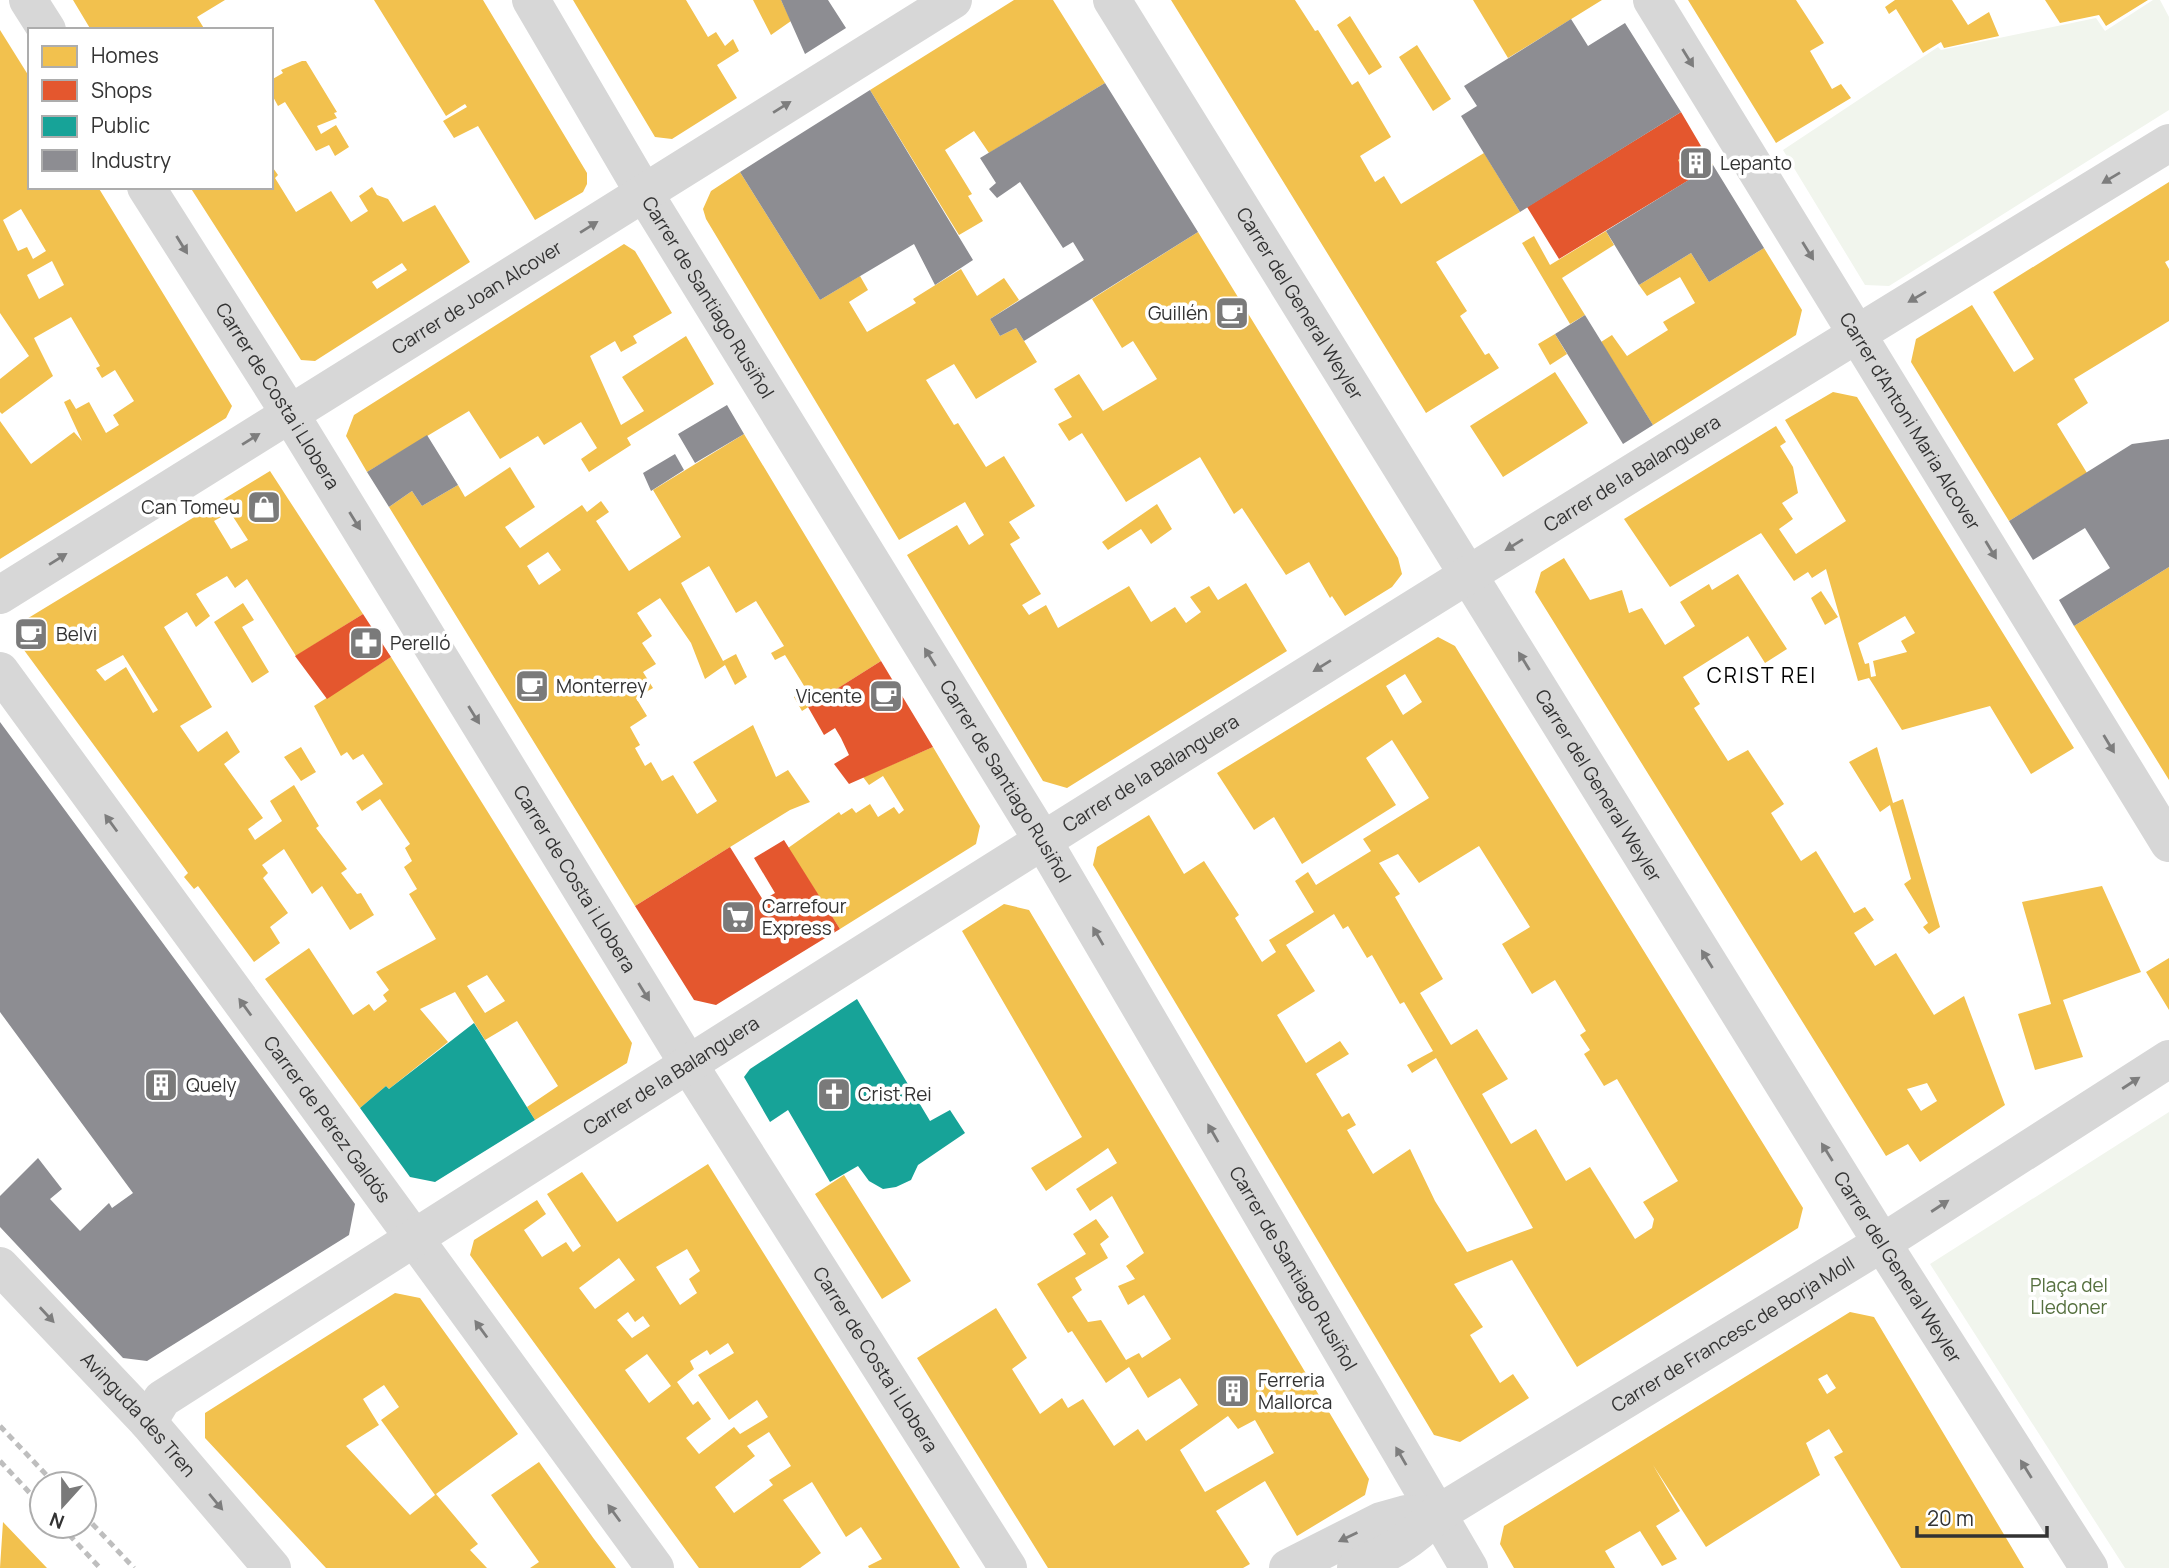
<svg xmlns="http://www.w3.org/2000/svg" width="2169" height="1568" font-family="Manrope,sans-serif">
<rect width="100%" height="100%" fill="#fff"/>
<path fill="#f1f5ed" d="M2153,0H2160L2169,17V110L1889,286L1865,285L1783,150L1938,47L1941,50L2096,18L2105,31Z
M2169,1112V1568H2125L1930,1264Z"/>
<path fill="#f2c14e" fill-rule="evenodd" d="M73,0H225L197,17L205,30H91Z
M374,0H483L587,173V184L583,192L535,220L478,126L454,138L443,121L467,107L465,104L446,116Z
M573,0H686L708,37L716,32L725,46L733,39L739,51L717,65L737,98L672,139L655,137Z
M753,0H781L791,21L771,35Z
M1014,0H1053L1105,83L989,153L974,131L945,150L972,194L968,196L983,221L959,235L870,90Z
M1171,0H1295L1315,31L1318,30L1352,85L1358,81L1391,137L1360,156L1375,182L1384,176L1401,204L1484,153L1520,212L1436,262L1467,311L1460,316L1485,355L1489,353L1499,368L1426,413Z
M1473,0H1602L1508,58Z
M1688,0H1796L1824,43L1810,51L1832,89L1841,84L1851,98L1776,143Z
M1895,0H1952L1968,25L1989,12L1999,36L1944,48L1941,42L1923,53L1896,9L1889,14L1885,7Z
M2045,0H2148L2106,26L2099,15L2060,23Z
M1350,16L1382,67L1369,75L1337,25Z
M0,30L30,78V187H98L232,406L226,418L0,559V421L31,464L74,432L82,441L64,402L70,399L76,409L89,402L106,433L119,425L113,415L134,401L115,370L102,378L96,368L100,366L71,317L34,338L53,376L2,414L0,412V379L29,356L0,313ZM21,209L46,251L33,259L27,247L18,251L3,220ZM52,261L64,285L39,299L27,275Z
M1417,45L1451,99L1433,111L1399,57Z
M302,61H306L337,112L334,113L337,118L317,126L321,134L336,125L349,147L335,156L329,145L316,151L285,102L278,106L271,93V80L283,73L281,70Z
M1701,146L1713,165L1689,180L1678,160Z
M271,165L278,175L275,178L296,212L331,191L351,222L368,211L359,196L372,187L377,195L388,199L403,222L435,205L470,262L315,361L301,360L190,187H271ZM402,263L407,270L377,289L372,282Z
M740,172L820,300L860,276L868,290L849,302L867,332L916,303L913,299L961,269L977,296L1004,278L1019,300L990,319L1000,336L1016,328L1037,362L976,399L954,364L926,380L954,425L958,423L986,467L1004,456L1035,506L1009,522L1020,538L1010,544L1041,594L1022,605L1029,615L1046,605L1058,628L1129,586L1151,622L1175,607L1186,623L1201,612L1190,597L1209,586L1218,600L1246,583L1287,651L1067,788L1043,781L907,555L957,525L969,545L984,535L965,502L899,540L706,219L703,209L711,191Z
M2169,182V260L2165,262L2169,269V321L2074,379L2088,403L2057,424L2087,473L2009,521L1911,362L1916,339L1972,305L2014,372L2034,359L1993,292Z
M1606,231L1614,245L1562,278L1585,315L1570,324L1522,243L1534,236L1550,265Z
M1198,232L1398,558L1402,574L1392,587L1345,616L1332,596L1330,598L1309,562L1286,575L1242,508L1234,514L1200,457L1126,502L1082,433L1069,441L1058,424L1072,417L1054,389L1079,374L1103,411L1157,379L1133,341L1122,348L1092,299Z
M624,244L635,251L672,313L633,336L637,343L621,352L615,341L590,356L621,425L644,411L622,377L686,336L714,384L627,438L631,445L589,472L581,459L597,448L581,422L544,445L538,436L500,459L469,411L367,472L346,436L354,415Z
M1764,248L1802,310L1796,335L1653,425L1601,342L1612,335L1627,356L1668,330L1663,322L1695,303L1680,277L1647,296L1639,285L1691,253L1709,282Z
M1555,334L1567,354L1550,365L1538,344Z
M1555,372L1588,423L1503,477L1470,426Z
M1833,392L1857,397L2074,748L2031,774L1990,706L1902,730L1869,678L1858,681L1826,569L1812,578L1808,572L1794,581L1761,533L1670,587L1624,519L1776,426L1786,442L1780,446L1793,467L1798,493L1782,503L1793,519L1779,529L1796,554L1846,521L1785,420ZM1905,616L1915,633L1901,641L1907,652L1873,661L1876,676L1871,677L1869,663L1865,664L1858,643Z
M744,434L881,661L802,711L794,697L806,689L785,655L775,660L771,653L784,646L756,601L736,613L709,566L681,583L723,661L736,654L747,677L735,685L725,665L705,679L691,643L660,598L637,613L652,636L642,643L656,664L643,672L653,688L636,698L647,716L630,727L640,745L635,748L645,766L651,762L662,781L673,775L697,814L717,801L693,762L753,725L776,777L788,770L810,802L790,810L635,906L389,507L412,491L422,506L458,485L465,497L510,467L535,507L505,527L520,548L582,505L587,512L601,501L609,512L596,521L629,571L681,537L653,490ZM548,552L561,570L539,585L527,566Z
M270,471L363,614L296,656L247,579L235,588L227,576L196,594L210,616L196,627L187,612L164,627L212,707L180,726L198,752L227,731L240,752L224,764L263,818L248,829L255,840L282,821L270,801L294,785L319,826L316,828L347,869L341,873L357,894L361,893L374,915L350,930L322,886L312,894L284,849L262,865L268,873L263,878L288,913L270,927L280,943L254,962L198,886L194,889L184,877L188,873L21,646L25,620ZM230,512L248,540L231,549L214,521ZM123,655L158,710L153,713L126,667L105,681L96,670Z
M1157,504L1172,529L1151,544L1141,529L1108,550L1102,542Z
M1564,558L1590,600L1622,590L1629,613L1642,608L1665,645L1695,626L1680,602L1709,584L1712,590L1738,574L1787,649L1765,663L1748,636L1683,677L1700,704L1694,708L1728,761L1748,750L1784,804L1771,813L1801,861L1816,851L1854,913L1865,907L1874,920L1854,933L1875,966L1896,953L1934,1015L1964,996L2005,1105L1920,1162L1908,1144L1886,1156L1535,592L1541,572ZM1927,1083L1937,1101L1921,1111L1907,1089Z
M2169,567V780L2074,626Z
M1821,591L1838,617L1825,625L1811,598Z
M243,603L254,620L242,627L269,672L252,683L214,622Z
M1438,637L1455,646L1803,1208L1798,1228L1577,1367L1512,1260L1454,1284L1483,1327L1470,1335L1500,1383L1513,1374L1529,1398L1460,1442L1434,1435L1093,865L1097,847L1149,815L1184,874L1204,861L1239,915L1235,918L1262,962L1276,952L1269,940L1314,912L1295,881L1308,872L1316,885L1371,851L1363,839L1429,798L1392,740L1366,758L1396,805L1302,864L1274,817L1254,830L1217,773ZM1405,674L1422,702L1403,715L1386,686ZM1479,846L1530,927L1502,944L1532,994L1555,980L1586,1031L1580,1035L1590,1050L1584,1054L1604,1086L1617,1079L1678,1181L1643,1202L1654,1219L1652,1228L1635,1239L1590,1167L1566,1181L1536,1129L1511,1144L1482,1094L1508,1079L1477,1029L1451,1045L1420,993L1443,979L1395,897L1400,894L1379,863L1398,854L1419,883ZM1334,914L1343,929L1348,926L1367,958L1372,955L1400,1004L1404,1002L1433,1051L1407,1065L1412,1073L1436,1058L1533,1228L1467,1252L1435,1201L1410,1149L1373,1174L1347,1130L1356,1125L1349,1113L1342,1117L1316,1074L1349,1054L1340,1041L1306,1063L1277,1015L1315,991L1286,945Z
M391,657L632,1043L627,1063L535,1120L527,1107L558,1086L517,1021L485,1040L455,992L420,1009L448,1042L389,1089L386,1086L360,1108L265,979L309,948L353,1015L369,1004L374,1011L387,1001L383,995L389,990L376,972L436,939L409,894L417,889L404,867L412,861L405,848L410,844L380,799L362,811L356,802L383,784L363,754L353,760L347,752L341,756L314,706ZM487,975L505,1001L485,1013L467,986Z
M301,747L316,772L301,781L284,757Z
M933,747L980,826L976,844L840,929L788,848L839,812L841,815L852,808L856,813L870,804L878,817L894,807L899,814L904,810L883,776L869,785L863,777Z
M1877,747L1893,803L1903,799L1940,927L1929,934L1923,927L1928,923L1904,884L1911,879L1890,805L1880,812L1849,762Z
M2102,886L2141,972L2063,1000L2083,1057L2035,1070L2018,1014L2051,1004L2022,902Z
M1004,904L1029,910L1369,1479L1365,1495L1297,1536L1265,1481L1216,1511L1250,1564L1243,1568H1048L917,1358L996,1308L1027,1358L1012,1369L1040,1414L1062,1398L1068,1408L1083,1399L1114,1446L1138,1429L1146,1441L1198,1405L1180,1378L1148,1398L1129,1367L1106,1383L1072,1331L1068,1333L1037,1284L1086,1254L1073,1234L1096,1219L1109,1237L1100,1244L1108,1258L1075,1278L1082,1290L1072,1297L1088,1322L1101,1320L1126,1360L1139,1353L1142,1358L1171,1339L1144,1295L1128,1305L1118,1286L1135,1279L1126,1266L1144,1253L1112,1196L1090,1211L1076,1189L1117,1163L1108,1148L1046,1191L1031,1168L1082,1137L962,931ZM1228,1416L1238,1429L1255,1420L1274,1453L1205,1492L1180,1450Z
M2169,958V1010L2146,972Z
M708,1164L949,1550L960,1568H869L868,1566L882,1559L861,1527L846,1537L812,1482L783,1500L821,1553L800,1568H699L470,1255L474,1240L537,1200L546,1214L524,1230L542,1257L566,1242L573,1252L581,1246L547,1194L582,1172L617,1222ZM687,1249L700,1271L689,1279L697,1293L680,1305L656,1267ZM619,1258L635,1280L595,1309L579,1288ZM628,1312L635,1322L643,1316L650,1326L632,1338L617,1320ZM728,1343L734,1353L698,1375L729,1420L757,1400L768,1417L740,1434L734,1427L699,1454L686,1438L711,1419L698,1401L693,1405L677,1382L694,1369L690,1361L707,1350L710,1355ZM647,1354L671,1386L649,1403L625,1370ZM769,1432L791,1466L769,1480L773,1485L734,1513L715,1487L755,1456L747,1446Z
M844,1175L911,1281L882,1299L815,1194Z
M395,1293L420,1298L518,1434L436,1494L478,1544L470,1550L487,1568H326L205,1438V1413ZM384,1385L399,1407L381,1420L435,1495L410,1515L346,1446L379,1425L363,1399Z
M1850,1312L1874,1317L2024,1568H1901L1834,1457L1843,1452L1829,1429L1806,1443L1820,1475L1706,1547L1653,1465L1680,1511L1656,1526L1677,1559L1662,1566L1640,1531L1605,1551L1615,1568H1514L1500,1544L1504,1526ZM1827,1374L1836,1388L1827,1394L1818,1379Z
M539,1462L594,1539L616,1568H530L539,1562L491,1495Z
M3,1522L47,1568H0Z"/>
<path fill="#e4572e" d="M1681,112L1701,146L1678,160L1689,180L1559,259L1527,207Z
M363,614L391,657L327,699L295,656Z
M881,661L933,747L849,784L834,764L849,755L841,738L835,728L824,735L808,707Z
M784,840L840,929L716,1005L694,1000L635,906L730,847L763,900L775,893L754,858Z"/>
<path fill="#17a398" d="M857,999L930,1121L950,1110L965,1133L918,1165L911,1180L896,1187L883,1189L869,1181L858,1166L830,1182L788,1110L770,1122L744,1077L750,1069Z
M474,1023L535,1120L435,1182L410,1177L360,1108L386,1086L389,1089Z"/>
<path fill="#8d8d92" d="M781,0H828L846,28L805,54Z
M1571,19L1588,46L1625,23L1681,112L1520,212L1461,116L1477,106L1464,86Z
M1105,83L1198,232L1024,341L1016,328L1000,336L990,319L1084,260L1073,242L1063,248L1020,182L997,198L989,189L996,183L980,158Z
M870,90L973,260L935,285L914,244L820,300L740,172Z
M1713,165L1764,248L1709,282L1691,253L1639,285L1606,231Z
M1585,315L1653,425L1623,444L1555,334Z
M727,405L744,434L695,463L678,434Z
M427,435L458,485L422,506L412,491L389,507L367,472Z
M2169,439V567L2074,626L2059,600L2110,568L2085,528L2033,560L2009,521L2132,444Z
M675,454L684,470L651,491L643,473Z
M0,722L355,1204L349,1235L147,1361L123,1358L0,1227V1196L38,1158L62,1189L50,1199L80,1231L109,1203L112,1208L133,1193L0,1012Z"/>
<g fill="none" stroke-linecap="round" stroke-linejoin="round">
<g stroke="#d7d7d7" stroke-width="38">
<path d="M28,0L47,30"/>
<path id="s1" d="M531,0L644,193L1043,841L1469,1568"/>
<path id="s2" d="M1112,0L1882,1243L2089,1568"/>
<path id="s3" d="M1652,0L2169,843"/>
<path id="s4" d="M146,187L290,414L689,1065L1008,1568"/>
<path id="s5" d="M0,595L953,0"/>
<path id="s6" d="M0,671L655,1568"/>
<path id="s7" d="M0,1266L148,1422L272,1568"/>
<path id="s8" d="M148,1422L162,1399C827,974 1495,554 2169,143"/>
<path d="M1288,1568L1381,1521L1406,1514L1436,1515"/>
<path id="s9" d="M1356,1568C1387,1554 1412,1540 1436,1515L1882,1243L2169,1059"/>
</g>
<path stroke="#bebebe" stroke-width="5" stroke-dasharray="7 5" stroke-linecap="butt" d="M0,1426L55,1484
M0,1461L42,1506
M84,1515L134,1568
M61,1526L100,1568"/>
</g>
<defs><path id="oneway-solid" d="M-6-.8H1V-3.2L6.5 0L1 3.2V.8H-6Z" transform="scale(1.75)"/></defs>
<g fill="#7d7d7d">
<use href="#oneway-solid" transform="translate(1688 58) rotate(58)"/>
<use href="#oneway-solid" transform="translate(782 107) rotate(-32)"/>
<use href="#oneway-solid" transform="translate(2111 178) rotate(149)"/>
<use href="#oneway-solid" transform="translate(589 227) rotate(-32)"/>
<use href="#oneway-solid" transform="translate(182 245) rotate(58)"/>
<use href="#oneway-solid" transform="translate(1808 251) rotate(58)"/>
<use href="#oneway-solid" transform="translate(1917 297) rotate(149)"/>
<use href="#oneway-solid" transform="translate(251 439) rotate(-32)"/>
<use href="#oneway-solid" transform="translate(355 521) rotate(58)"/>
<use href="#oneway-solid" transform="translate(1514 545) rotate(148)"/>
<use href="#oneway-solid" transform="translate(1991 550) rotate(59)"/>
<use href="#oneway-solid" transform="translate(58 559) rotate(-32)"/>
<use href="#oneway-solid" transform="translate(930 657) rotate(-122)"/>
<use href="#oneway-solid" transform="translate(1524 661) rotate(-122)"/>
<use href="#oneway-solid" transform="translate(1322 666) rotate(148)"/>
<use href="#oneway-solid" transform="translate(474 715) rotate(58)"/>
<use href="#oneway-solid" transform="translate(2109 744) rotate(59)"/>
<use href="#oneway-solid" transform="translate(111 823) rotate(-126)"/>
<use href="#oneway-solid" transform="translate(1098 936) rotate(-120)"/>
<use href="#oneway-solid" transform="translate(1707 959) rotate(-122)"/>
<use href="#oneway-solid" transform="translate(644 992) rotate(58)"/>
<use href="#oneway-solid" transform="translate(245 1007) rotate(-126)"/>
<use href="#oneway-solid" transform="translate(2131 1083) rotate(-33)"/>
<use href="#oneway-solid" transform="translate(1213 1133) rotate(-120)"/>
<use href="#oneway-solid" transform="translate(1827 1152) rotate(-122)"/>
<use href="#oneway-solid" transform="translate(1940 1206) rotate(-33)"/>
<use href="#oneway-solid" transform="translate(47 1315) rotate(47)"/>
<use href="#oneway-solid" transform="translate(481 1329) rotate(-126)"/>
<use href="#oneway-solid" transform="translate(1401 1456) rotate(-120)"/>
<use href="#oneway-solid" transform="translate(2026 1469) rotate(-122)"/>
<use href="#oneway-solid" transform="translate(216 1502) rotate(50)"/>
<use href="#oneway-solid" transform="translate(614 1513) rotate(-126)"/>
<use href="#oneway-solid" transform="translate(1348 1537) rotate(154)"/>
</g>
<defs>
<g id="building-square" transform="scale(1.75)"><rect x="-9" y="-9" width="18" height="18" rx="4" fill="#7a7a7a" stroke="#fff"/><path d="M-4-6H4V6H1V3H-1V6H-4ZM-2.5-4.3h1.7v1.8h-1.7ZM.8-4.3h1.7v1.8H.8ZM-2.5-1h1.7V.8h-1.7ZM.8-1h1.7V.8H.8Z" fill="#fff"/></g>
<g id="cafe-square" transform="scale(1.75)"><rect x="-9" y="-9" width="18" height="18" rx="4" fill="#7a7a7a" stroke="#fff"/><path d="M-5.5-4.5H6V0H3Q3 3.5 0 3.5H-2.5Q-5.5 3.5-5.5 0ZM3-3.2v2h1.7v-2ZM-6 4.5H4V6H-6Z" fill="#fff"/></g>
<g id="shop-square" transform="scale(1.75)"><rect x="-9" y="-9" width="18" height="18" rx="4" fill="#7a7a7a" stroke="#fff"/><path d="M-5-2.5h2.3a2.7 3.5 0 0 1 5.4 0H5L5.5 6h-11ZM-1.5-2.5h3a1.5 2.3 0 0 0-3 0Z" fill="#fff"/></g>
<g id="pharmacy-square" transform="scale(1.75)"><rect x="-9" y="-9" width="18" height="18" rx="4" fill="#7a7a7a" stroke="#fff"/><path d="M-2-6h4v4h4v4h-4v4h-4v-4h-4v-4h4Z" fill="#fff"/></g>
<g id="supermarket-square" transform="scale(1.75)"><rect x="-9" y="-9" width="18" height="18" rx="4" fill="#7a7a7a" stroke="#fff"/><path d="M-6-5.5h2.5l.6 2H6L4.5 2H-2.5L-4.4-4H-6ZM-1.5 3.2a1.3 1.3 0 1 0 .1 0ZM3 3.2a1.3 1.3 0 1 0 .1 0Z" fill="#fff"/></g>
<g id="church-square" transform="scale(1.75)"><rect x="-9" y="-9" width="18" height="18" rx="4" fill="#7a7a7a" stroke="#fff"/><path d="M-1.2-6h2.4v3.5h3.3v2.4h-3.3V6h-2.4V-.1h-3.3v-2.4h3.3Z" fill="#fff"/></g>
</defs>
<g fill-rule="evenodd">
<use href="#building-square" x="1696" y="163"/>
<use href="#cafe-square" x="1232" y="313"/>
<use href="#shop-square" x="264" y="507"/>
<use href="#cafe-square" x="31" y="634"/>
<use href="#pharmacy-square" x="366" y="643"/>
<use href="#cafe-square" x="532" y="686"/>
<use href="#cafe-square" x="886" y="696"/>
<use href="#supermarket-square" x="738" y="917"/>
<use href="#building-square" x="161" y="1085"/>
<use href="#church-square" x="834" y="1094"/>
<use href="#building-square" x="1233" y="1391"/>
</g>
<g text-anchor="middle" stroke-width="7" stroke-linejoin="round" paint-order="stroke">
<g font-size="19" fill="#333" stroke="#fff" text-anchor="start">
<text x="1720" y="170">Lepanto</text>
<text x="1208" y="320" text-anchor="end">Guillén</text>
<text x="240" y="514" text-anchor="end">Can Tomeu</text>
<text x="56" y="641">Belvi</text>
<text x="390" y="650">Perelló</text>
<text x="556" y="693">Monterrey</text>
<text x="862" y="703" text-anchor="end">Vicente</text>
<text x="762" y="913">Carrefour<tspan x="762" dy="22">Express</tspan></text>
<text x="186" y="1092">Quely</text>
<text x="858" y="1101">Crist Rei</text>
<text x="1258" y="1387">Ferreria<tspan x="1258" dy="22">Mallorca</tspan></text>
</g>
<g font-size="19" fill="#333" stroke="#fff">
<text dy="7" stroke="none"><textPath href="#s5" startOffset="562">Carrer de Joan Alcover</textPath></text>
<text dy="7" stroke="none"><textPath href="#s1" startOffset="346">Carrer de Santiago Rusiñol</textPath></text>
<text dy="7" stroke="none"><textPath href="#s2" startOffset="357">Carrer del General Weyler</textPath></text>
<text dy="7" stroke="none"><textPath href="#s4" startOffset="247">Carrer de Costa i Llobera</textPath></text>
<text dy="7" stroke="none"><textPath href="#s3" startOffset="494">Carrer d'Antoni Maria Alcover</textPath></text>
<text dy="7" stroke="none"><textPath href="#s8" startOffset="1764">Carrer de la Balanguera</textPath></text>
<text dy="7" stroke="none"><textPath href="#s8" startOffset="1197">Carrer de la Balanguera</textPath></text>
<text dy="7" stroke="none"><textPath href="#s1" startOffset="914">Carrer de Santiago Rusiñol</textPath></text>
<text dy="7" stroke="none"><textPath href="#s2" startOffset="924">Carrer del General Weyler</textPath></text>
<text dy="7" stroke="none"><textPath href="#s4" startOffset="814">Carrer de Costa i Llobera</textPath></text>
<text dy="7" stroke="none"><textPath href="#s8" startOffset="630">Carrer de la Balanguera</textPath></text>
<text dy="7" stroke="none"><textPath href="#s6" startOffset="555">Carrer de Pérez Galdós</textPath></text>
<text dy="7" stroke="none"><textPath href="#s2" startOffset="1491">Carrer del General Weyler</textPath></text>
<text dy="7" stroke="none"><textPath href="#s1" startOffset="1480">Carrer de Santiago Rusiñol</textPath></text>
<text dy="7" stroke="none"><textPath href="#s9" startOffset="444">Carrer de Francesc de Borja Moll</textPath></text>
<text dy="7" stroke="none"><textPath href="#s4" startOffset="1381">Carrer de Costa i Llobera</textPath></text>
<text dy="7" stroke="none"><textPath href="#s7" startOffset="203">Avinguda des Tren</textPath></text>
</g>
<g font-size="19" fill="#56703f" stroke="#fff">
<text x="2069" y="1292">Plaça del<tspan x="2069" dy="22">Lledoner</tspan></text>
</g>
<g font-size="21" letter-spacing="2" fill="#000" stroke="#fff">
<text x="1762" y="683">CRIST REI</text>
</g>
</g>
<rect x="28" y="28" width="245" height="161" fill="#ffffff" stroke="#adadad" stroke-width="2"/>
<rect x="42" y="46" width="35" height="21" fill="#f2c14e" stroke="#adadad" stroke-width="2"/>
<text x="91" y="63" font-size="21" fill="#333333">Homes</text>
<rect x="42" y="80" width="35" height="21" fill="#e4572e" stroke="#adadad" stroke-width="2"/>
<text x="91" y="98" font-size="21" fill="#333333">Shops</text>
<rect x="42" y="116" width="35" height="21" fill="#17a398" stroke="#adadad" stroke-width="2"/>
<text x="91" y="133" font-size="21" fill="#333333">Public</text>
<rect x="42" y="150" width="35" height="21" fill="#8d8d92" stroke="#adadad" stroke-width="2"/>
<text x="91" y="168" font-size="21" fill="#333333">Industry</text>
<g transform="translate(63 1505) rotate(201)"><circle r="33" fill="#ffffff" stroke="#adadad" stroke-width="2"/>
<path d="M0-5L12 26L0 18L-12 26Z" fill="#7a7a7a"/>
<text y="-10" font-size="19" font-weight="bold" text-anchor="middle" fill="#333333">N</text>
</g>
<path d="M1917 1526v10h130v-10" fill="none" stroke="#333333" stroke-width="3.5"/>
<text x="1927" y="1526" font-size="21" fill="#333333" stroke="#ffffff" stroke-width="5" paint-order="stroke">20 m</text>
</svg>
